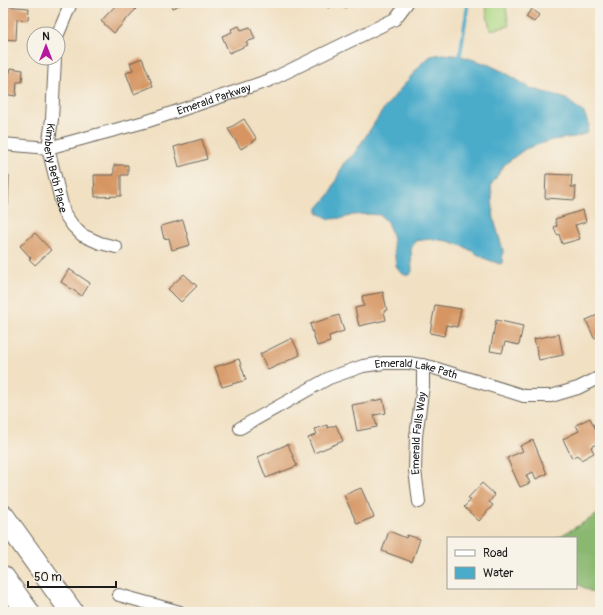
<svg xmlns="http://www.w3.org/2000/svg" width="603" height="615" font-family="Pangolin,sans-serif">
<rect width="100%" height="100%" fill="#f7f3e8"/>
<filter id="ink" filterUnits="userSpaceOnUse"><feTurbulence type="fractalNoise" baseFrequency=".025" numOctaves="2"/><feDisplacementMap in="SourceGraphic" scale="8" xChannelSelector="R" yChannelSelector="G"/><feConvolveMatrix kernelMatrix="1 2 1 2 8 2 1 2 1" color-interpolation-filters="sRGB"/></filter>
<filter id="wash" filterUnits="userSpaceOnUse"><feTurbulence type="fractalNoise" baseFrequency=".012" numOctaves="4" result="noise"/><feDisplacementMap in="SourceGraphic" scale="16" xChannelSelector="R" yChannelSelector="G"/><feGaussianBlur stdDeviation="0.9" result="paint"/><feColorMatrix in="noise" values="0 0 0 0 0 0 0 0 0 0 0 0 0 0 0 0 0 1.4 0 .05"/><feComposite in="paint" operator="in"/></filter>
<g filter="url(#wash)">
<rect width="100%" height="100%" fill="#f1e0c2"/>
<path fill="#add883" stroke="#647a50" d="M485,3H505L509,26L490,30Z"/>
<path fill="#8ab871" stroke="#536a46" d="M600,513V597L576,583V538H557Z"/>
<path fill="#4bacca" stroke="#346473" d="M442,54L461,56L487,64L506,73L530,88L555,95L566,99L584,113L589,125L587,133L575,137L552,140L525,149L505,164L491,185L494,220L503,250L502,263L500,264L486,259L463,246L448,241L431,239L415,241L411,249L412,271L410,275H405L399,271L396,265L392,234L387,222L380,215L369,214L353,215L343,218L330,219L318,213V208L330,194L343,164L354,154L383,110L423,62L431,56Z"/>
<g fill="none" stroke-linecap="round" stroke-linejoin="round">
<path stroke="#4bacca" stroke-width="3.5" d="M460,56L468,3"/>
</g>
<g id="blocks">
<path fill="#d69562" d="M118,3H129L136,9L114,33L101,21Z
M170,3H185L172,8Z
M324,3H336L328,8Z
M341,3H352L345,8Z
M3,6L29,8L28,20L17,19L16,40L3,39Z
M531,9L539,15L534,22L526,17Z
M239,26L241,30L250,27L255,39L246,42L248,45L229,53L222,36L232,32L231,29Z
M142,58L153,86L134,94L126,73L133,70L130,63Z
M11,68L23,70L22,82H17L16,96L3,94V72L10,73Z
M244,119L257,139L241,149L228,129Z
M202,139L207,159L179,167L174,147Z
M114,165H128V175H121V196L95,197L94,175H114Z
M546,174L572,175L571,187H576L575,200L545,198Z
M3,176H9L8,205H3Z
M583,210L586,222L575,225L580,239L562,244L559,234L557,235L554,227L557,226L555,219Z
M183,220L190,245L172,250L169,238L164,239L161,226Z
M35,233L51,250L35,265L29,259L31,258L20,246Z
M69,269L90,283L82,296L61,282Z
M184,274L197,286L181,302L168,289Z
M383,292L387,310L384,311L386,320L359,326L355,308L364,306L362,296Z
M435,305L461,309L457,327L446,325L444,336L430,333Z
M600,314V335L594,338L586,320Z
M339,315L344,331L329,336L330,342L317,346L310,324Z
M496,320L523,326L519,345L505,342L502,353L490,351Z
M559,334L563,355L539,360L534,339Z
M292,338L300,355L268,370L260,354Z
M239,359L246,380L222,387L215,367Z
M383,399L386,413L374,415L377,427L357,431L352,405Z
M590,418L600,438V442L591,447L594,453L581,460L578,455L572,458L563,439L579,431L576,425Z
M327,425L328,428L336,425L343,441L314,453L308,438L317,434L315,429Z
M533,440L547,474L536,479L533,472L526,475L530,483L520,487L507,458L523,451L520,446Z
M288,444L297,466L266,478L258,457Z
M482,483L495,495L489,502L493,505L479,521L464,507L471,500L468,498Z
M361,488L374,517L357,524L344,495Z
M389,531L406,538L407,535L420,539L412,562L382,551Z"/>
</g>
</g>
<g filter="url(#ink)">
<use href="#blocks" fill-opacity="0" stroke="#676156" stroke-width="1"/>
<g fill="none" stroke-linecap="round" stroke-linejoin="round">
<g stroke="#676156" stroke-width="14">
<g id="street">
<path d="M58,34L71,3"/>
<path id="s1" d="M55,58L52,119L48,148L64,213L73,226L82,235L100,243L116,247"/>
<path id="s2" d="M3,144L48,148L148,121L270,80L395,19L407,3"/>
<path id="s3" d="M240,428L329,378L363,366L384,363H409L431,367L524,396H551L578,388L600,377"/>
<path id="s4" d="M419,502L415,470L416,436L423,386V365"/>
<path d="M119,595L180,612"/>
</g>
</g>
<g stroke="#676156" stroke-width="24">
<path id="highway" d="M3,516L72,612
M3,577L28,612"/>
</g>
<use href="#street" stroke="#fff" stroke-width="12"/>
<use href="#highway" stroke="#fff" stroke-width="22"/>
</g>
</g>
<g text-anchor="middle" stroke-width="3" stroke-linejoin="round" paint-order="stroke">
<g font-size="11" fill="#1c1c1c" stroke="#f7f3e8">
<text dy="4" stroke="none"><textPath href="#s2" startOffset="218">Emerald Parkway</textPath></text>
<text dy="4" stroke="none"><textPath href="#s1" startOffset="111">Kimberly Beth Place</textPath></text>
<text dy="4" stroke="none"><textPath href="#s3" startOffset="192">Emerald Lake Path</textPath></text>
<text dy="4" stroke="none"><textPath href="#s4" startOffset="69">Emerald Falls Way</textPath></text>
</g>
</g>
<rect width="603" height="615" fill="none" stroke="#f7f3e8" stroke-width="16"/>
<rect x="447" y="537" width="130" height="52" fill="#f7f3e8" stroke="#9f9d96"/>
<rect x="455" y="550" width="20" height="6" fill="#ffffff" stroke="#9f9d96"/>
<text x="483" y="557" font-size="12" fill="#1c1c1c">Road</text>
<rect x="455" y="567" width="20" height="12" fill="#4bacca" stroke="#9f9d96"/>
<text x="483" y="577" font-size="12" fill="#1c1c1c">Water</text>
<g transform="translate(46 46)"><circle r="19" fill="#f7f3e8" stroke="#9f9d96"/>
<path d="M0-3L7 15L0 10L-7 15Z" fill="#b5179e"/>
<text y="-6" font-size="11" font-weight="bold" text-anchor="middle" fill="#1c1c1c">N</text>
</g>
<path d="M28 581v6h88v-6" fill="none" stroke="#1c1c1c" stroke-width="2"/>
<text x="34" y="581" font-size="12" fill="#1c1c1c" stroke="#f7f3e8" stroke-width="3" paint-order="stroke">50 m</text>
</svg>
